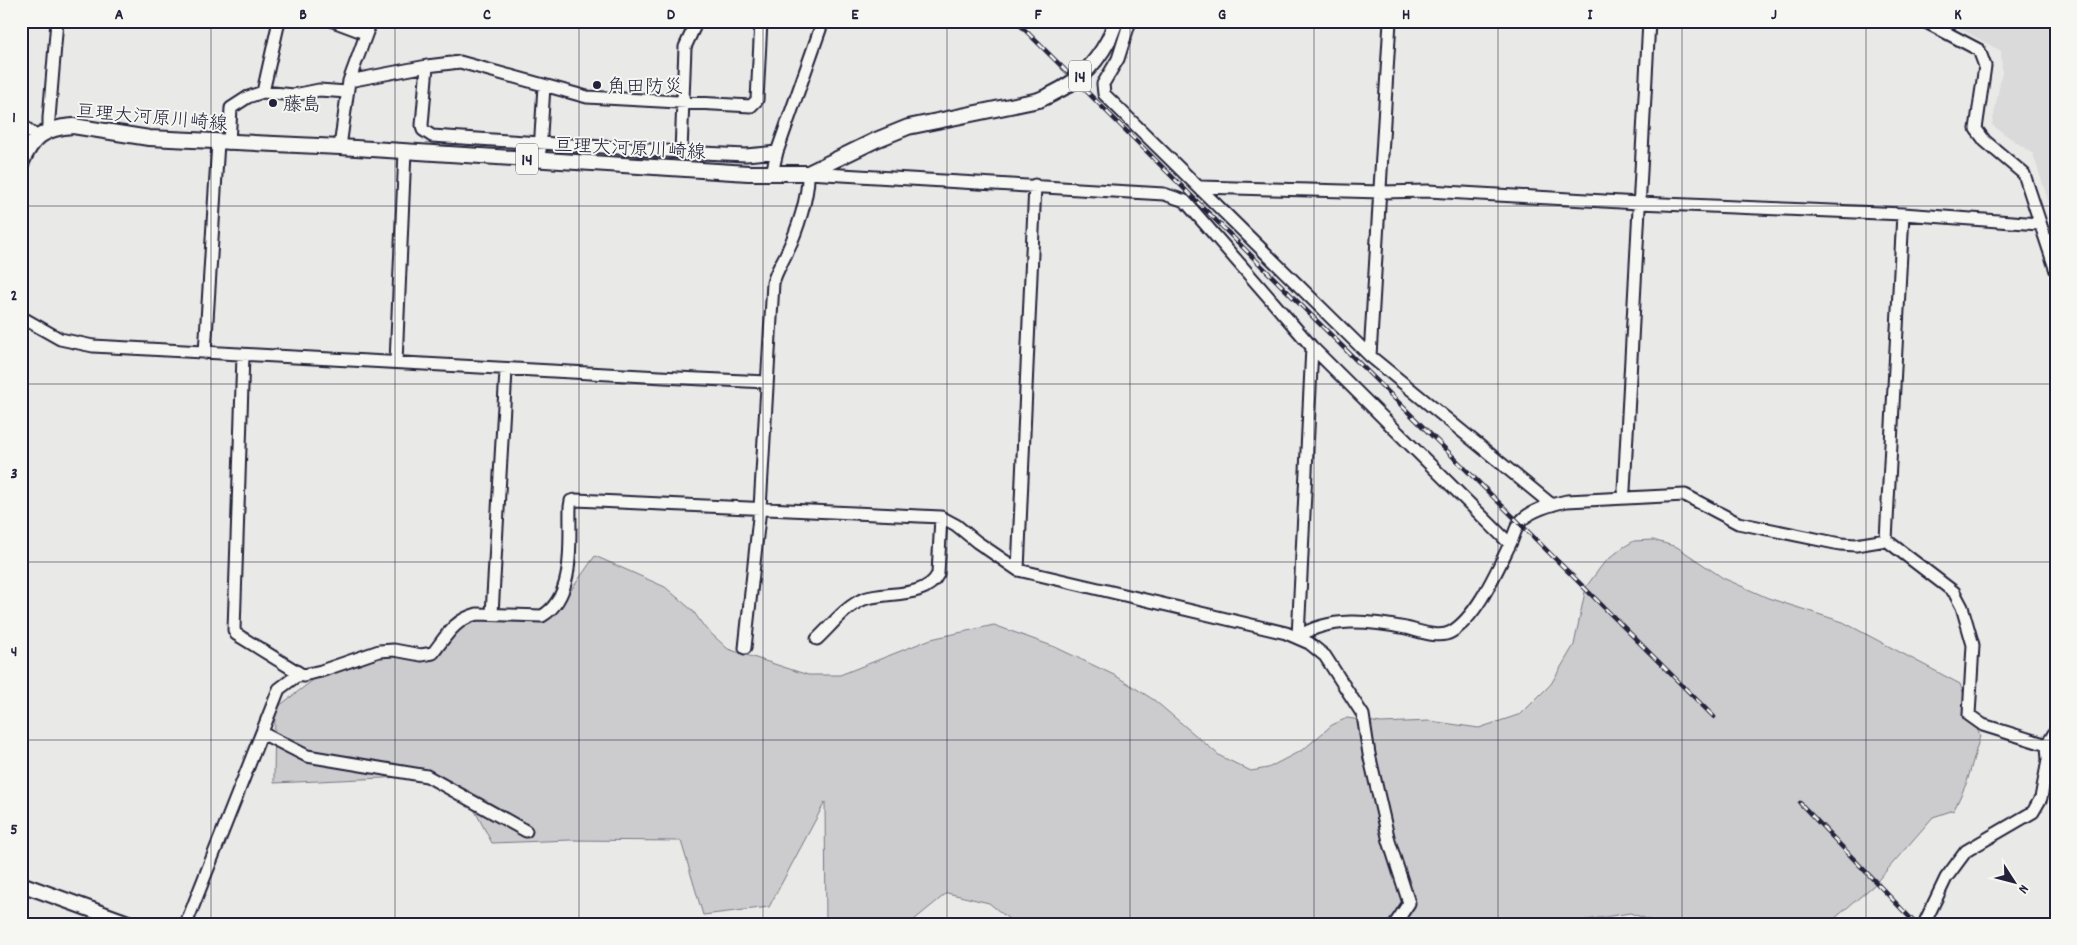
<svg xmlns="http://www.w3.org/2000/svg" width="2077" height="945" font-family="Dekko,'Klee One',sans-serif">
<rect width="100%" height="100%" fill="#e9e9e7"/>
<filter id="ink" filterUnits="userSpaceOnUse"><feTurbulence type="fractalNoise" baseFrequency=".02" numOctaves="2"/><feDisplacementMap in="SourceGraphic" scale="10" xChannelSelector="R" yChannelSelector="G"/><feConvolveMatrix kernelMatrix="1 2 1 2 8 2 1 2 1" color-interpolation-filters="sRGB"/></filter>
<g filter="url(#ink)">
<path fill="#dadada" d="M1946,21H2056V224L2033,154L1992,125L2002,72L2001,51Z"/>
<path fill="#ccccce" stroke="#777784" d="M1653,540L1677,547L1723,578L1768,598L1843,622L1960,684L1980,736L1967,782L1954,810L1933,817L1873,886L1828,924H1661L1630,913L1561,924H1015L989,903L947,893L909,924H826L825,802L769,907L703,915L681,841L571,840L492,843L466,794L427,776L274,783L275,709L329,668L440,646L482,612L555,613L595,556L665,587L693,611L705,628L728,649L808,675H840L931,639L994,625L1055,647L1116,676L1154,700L1220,756L1251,771L1268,768L1304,749L1332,725L1347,718L1381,723L1430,721L1479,728L1521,714L1551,684L1574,645L1586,587L1603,564L1622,548L1634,541Z"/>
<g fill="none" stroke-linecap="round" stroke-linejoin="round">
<g stroke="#22223b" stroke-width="15">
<path id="minor" d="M333,21L365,33
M1130,21L1118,59L1103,84L1104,94L1370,356L1552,505
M1924,21L1979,50L1985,66L1976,129L1985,141L2024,174L2056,271
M427,66L422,125L423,130L432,136L681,152L746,155L777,152
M349,81L427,66L460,62L587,97L751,106L757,100L761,21
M263,92L279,21
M21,124L37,137
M52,130L49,126V118L57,21
M229,143L231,108L248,97L263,92L294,95L319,90L347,92
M340,147L349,81L371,21
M540,151L544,86
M681,152L685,47L697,21
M772,173L777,152L823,21
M1201,187L1381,192L1428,191L1639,203L1903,214L2039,224
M21,317L60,339L93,346C317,359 542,372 767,382
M205,353L218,142
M243,355L234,630L236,634L304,676
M1370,356L1390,21
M396,362L405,151
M1624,490L1649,21
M1886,540L1903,214
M1018,570L1035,185
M492,614L506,371
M1298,637C1329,616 1371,621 1406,628C1419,631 1439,639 1451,632C1477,617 1497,570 1510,544C1515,535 1515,525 1524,518C1535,509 1553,504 1567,501L1685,495L1738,523L1840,544L1856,545L1886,540L1954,592L1962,607L1973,645L1969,715L1983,725L2047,745
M1298,637L1312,347
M817,639C830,627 846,606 864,599C887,591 926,599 938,574L941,517
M745,648L760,508L773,283C776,271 782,263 787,252C797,231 809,196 808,173L1164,194L1185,201L1312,347L1510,544
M262,733L307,756L427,776L526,831
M186,924L279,689L295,677L321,671L379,651L394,650L421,655L433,653C447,635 454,620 477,614L542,616C576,596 569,541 570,507L571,501L576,500L941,517L956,525L977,542L1018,570L1286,633L1309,643L1325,656L1363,715L1369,754L1389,841L1409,903L1395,924
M1924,924L1946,878L1966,851L2033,812L2041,798L2048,760L2047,745L2056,730"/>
</g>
<g stroke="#22223b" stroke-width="18">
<path id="major" d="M1109,39L1116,21
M21,164C32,137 44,128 73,126L149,138L340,147L748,173H808L876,140L908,127L1039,100
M21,884L131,924"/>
</g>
<use href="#minor" stroke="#f6f6f2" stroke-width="11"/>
<use href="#major" stroke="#f6f6f2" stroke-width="14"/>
<g stroke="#22223b" stroke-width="4.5">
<path id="rail" d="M1016,21L1714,717
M1800,803L1916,924"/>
</g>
<use href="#rail" stroke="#f6f6f2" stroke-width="2.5" stroke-dasharray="8" stroke-linecap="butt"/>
<g stroke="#22223b" stroke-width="18" stroke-linecap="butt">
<path id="major-bridge" d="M1039,100C1072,86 1092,71 1109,39"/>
</g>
<use href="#major-bridge" stroke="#f6f6f2" stroke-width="14"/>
</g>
</g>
<path fill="none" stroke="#22223b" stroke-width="1" stroke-opacity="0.55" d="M211,21V924M395,21V924M579,21V924M763,21V924M947,21V924M1130,21V924M1314,21V924M1498,21V924M1682,21V924M1866,21V924M21,206H2056M21,384H2056M21,562H2056M21,740H2056"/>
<g fill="#22223b" stroke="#f6f6f2" stroke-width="2">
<circle cx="597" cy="85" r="5"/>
<circle cx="273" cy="103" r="5"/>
</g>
<g text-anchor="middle" stroke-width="4" stroke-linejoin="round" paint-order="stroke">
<g fill="#f6f6f2" stroke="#626272" stroke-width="1">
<rect x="1069" y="60.5" width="22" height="31" rx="4"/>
<rect x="516" y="143.5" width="22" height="31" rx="4"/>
</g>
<g font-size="18" font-weight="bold" fill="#22223b">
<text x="1080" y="82">14</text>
<text x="527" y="165">14</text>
</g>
<g font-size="19" fill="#22223b" stroke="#f6f6f2" text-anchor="start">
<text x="607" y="92">角田防災</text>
<text x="283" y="110">藤島</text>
</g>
<g font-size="19" fill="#22223b" stroke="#f6f6f2">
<text transform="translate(152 116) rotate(5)" y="7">亘理大河原川崎線</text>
<text transform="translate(630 147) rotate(3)" y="7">亘理大河原川崎線</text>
</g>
</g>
<rect width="2077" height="945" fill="none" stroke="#f6f6f2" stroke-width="55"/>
<g transform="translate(2014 882) rotate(126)" stroke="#f6f6f2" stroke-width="4" paint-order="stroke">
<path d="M0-4L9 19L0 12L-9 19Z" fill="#22223b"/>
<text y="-8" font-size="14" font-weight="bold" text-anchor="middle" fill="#22223b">N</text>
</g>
<rect x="28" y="28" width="2022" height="890" fill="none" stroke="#22223b" stroke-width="2"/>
<g font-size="16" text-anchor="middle" font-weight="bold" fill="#22223b">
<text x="119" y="19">A</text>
<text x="303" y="19">B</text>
<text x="487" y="19">C</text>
<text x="671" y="19">D</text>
<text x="855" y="19">E</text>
<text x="1038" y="19">F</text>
<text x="1222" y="19">G</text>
<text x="1406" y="19">H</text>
<text x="1590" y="19">I</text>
<text x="1774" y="19">J</text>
<text x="1958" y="19">K</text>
<text x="14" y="122">1</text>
<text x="14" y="300">2</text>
<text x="14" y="478">3</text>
<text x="14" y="656">4</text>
<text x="14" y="834">5</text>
</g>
</svg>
